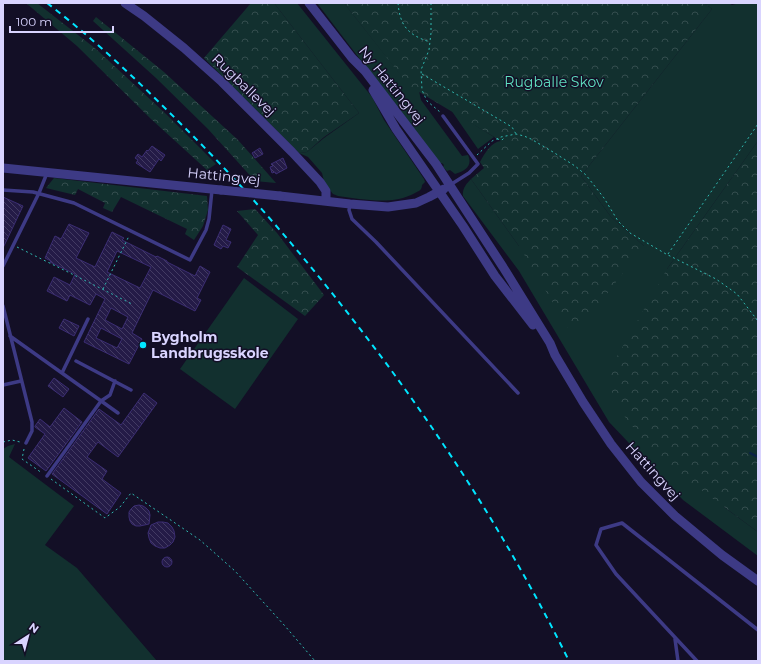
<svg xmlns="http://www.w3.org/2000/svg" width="761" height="664" font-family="Montserrat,sans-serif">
<defs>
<pattern id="forest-crowns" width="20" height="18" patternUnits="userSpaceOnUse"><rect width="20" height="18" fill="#12302f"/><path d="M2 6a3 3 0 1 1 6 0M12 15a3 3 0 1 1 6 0" fill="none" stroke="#344d4e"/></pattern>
<pattern id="building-back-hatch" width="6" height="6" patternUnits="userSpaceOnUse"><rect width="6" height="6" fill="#241b47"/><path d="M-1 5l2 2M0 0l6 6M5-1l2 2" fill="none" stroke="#433b63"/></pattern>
</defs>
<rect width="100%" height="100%" fill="#130f26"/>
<path fill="#12302f" d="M274,3H297L372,97L384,120L424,179L425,182L422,185C422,190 419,191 415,193C392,206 362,199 338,196L333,194L329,189L324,181L322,173L308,157L299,153L307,152L324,138L359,113Z
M317,3H344L409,85L419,91L421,100L462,156L468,155C473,166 465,171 455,174L450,170L447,171L443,167L444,165L442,163L440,164Z
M704,3H729L732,5L739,3H758V141L667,269L724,507L758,532V556L683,500L609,422L519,271L463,196C462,189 466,184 471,179L519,246H644L611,217L581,176L712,9Z
M451,110L494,137L478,149Z
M244,278L298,319L235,409L180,369Z
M15,444L9,457L74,506L45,545L77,568L157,661H6L3,659V449L8,446Z"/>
<path fill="url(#forest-crowns)" d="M26,3H37L96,49L166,114L216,164L207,170L151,119L77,46Z
M251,3H274L359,113L324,137L307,152L299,153L204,58Z
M344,3H704L712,9L581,176L611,217L644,246L589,317L568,328L519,246L471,179L484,168L480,162C485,153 491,142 501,141L409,86Z
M96,17L164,72L238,140L276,183L255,181L208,129L156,78L93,21Z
M758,141V532L655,456L615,404L607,374L667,269Z
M54,178L207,196L208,210L203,226L194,240L185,234L187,229L121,197L112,212L103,208L105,203L78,189L75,195L46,188Z
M255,209L277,233L324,295L305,316L237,267L258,235L237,211Z"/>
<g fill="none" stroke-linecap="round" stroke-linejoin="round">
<path stroke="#0c2248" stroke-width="2" d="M750,453L758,457"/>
</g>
<path fill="url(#building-back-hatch)" stroke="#3b2d73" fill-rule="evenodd" d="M152,146L165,155L161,161L159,159L150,172L136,163L138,160L135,158L138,154L142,157L147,150L148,151Z
M260,148L263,154L255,158L252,153Z
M283,158L287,168L276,174L275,172L272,173L270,167L273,166L271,164Z
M3,197L23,206L3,248Z
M69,224L89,233L76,258L95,267L112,232L124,238L122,240L156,257L157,256L167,261V262L195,276L200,266L210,272L197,298L201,300L195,311L153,290L132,333L142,339L129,364L84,342L105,299L96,294L90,305L70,295L67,301L47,291L54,277L70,285L75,274L50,262L51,261L45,258L55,236L61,239ZM117,251L151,267L140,288L107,272ZM111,308L128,317L122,329L105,320ZM101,328L122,339L117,348L96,338Z
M223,225L231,229L226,240L231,242L228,248L223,246L221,249L214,245Z
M64,319L79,326L74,336L59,328Z
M54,378L69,389L63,397L48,386Z
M144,393L157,403L118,457L98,442L87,457L107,471L102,479L121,493L107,514L52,474L99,409L121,425Z
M64,408L82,422L46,471L28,458L45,434L35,427V426L40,419L50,427Z
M139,505L143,506L146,508L149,511L150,515L149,524L140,526H136L132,524L130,521L129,517V512L131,509L134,506Z
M158,522H163L168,523L172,527L174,531L175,537L173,542L170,545L165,548H160L155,546L151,543L149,538L148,533L151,525Z
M162 562a5 5 0 1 1 10 0a5 5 0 1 1-10 0Z"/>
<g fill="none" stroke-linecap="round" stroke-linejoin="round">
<path stroke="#2fb8b0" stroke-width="1" stroke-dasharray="2 3" stroke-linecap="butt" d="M398,3C400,26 408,35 430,42
M431,3V33L429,50L421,70L422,90L427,101L440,112
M422,74L512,127L516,134
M497,139L502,140L505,137
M477,155L492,141L501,137L516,134L524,136L531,139L553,152L575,166L586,175L604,198L618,221L630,233L666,254L716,279L737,294L758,321
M17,247L74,275L132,304
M668,254L758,124
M103,289L129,236
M3,442L12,440L20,442
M24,449L22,459L42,473
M51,479L105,518L120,507L131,493L200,540L235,571L285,626L315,661"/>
<path stroke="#3d3a85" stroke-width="3.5" d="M443,116L478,164L469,173L450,185
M3,190L33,192L74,203L190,260L206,230L209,219L212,190
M350,205L349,210L352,219L376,242L518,393
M3,266L39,193L47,173
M3,306L32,422V431L26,443
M10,336L118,413
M76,361L131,390
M62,373L88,319
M3,385L21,381
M47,476L101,401L110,395L115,381
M675,639L678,661
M697,661L616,574L596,545L601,529L622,523L758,630"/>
<path stroke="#3d3a85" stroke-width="9" d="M125,3L144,16L184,48L222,82L292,152L320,182L326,191V201
M309,3L352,58L365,71L436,164L503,267L550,343L555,355L583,402L611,444L641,482L675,516L722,555L758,581
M373,90L396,129L463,226L495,276L533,325
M3,168L221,190
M280,196L350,204L388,207L416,203L429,197L444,189"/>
<path stroke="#00e5ff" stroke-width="2" stroke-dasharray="6 5" stroke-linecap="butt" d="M47,3C94,39 137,80 179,122C238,180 292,242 343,307C430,417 507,535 569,661"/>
<path stroke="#3d3a85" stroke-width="9" d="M221,190L280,196"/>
</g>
<circle fill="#00e5ff" stroke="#130f26" stroke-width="1.5" cx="143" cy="345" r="4"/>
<g text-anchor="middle" stroke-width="3" stroke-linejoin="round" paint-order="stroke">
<g font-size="14" fill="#5fe0c0" stroke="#130f26">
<text x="554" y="87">Rugballe Skov</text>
</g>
<g font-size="14" fill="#d9d4ff" stroke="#130f26">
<text transform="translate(244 85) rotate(44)" y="5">Rugballevej</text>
<text transform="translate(392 85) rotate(51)" y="5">Ny Hattingvej</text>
<text transform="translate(224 176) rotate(6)" y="5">Hattingvej</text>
<text transform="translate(653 471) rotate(48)" y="5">Hattingvej</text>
</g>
<g font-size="14" font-weight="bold" fill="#d9d4ff" stroke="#130f26" text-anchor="start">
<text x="151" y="342">Bygholm<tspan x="151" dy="16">Landbrugsskole</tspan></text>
</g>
</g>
<rect width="761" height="664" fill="none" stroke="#d9d4ff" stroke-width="8"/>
<g transform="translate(28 636) rotate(36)" stroke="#130f26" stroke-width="3" paint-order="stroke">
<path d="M0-3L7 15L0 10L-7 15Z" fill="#d9d4ff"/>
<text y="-6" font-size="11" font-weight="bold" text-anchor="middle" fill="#d9d4ff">N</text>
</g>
<path d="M10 26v6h103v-6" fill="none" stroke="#d9d4ff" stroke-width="2"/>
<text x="16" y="26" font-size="12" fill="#d9d4ff" stroke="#130f26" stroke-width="3" paint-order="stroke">100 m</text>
</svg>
